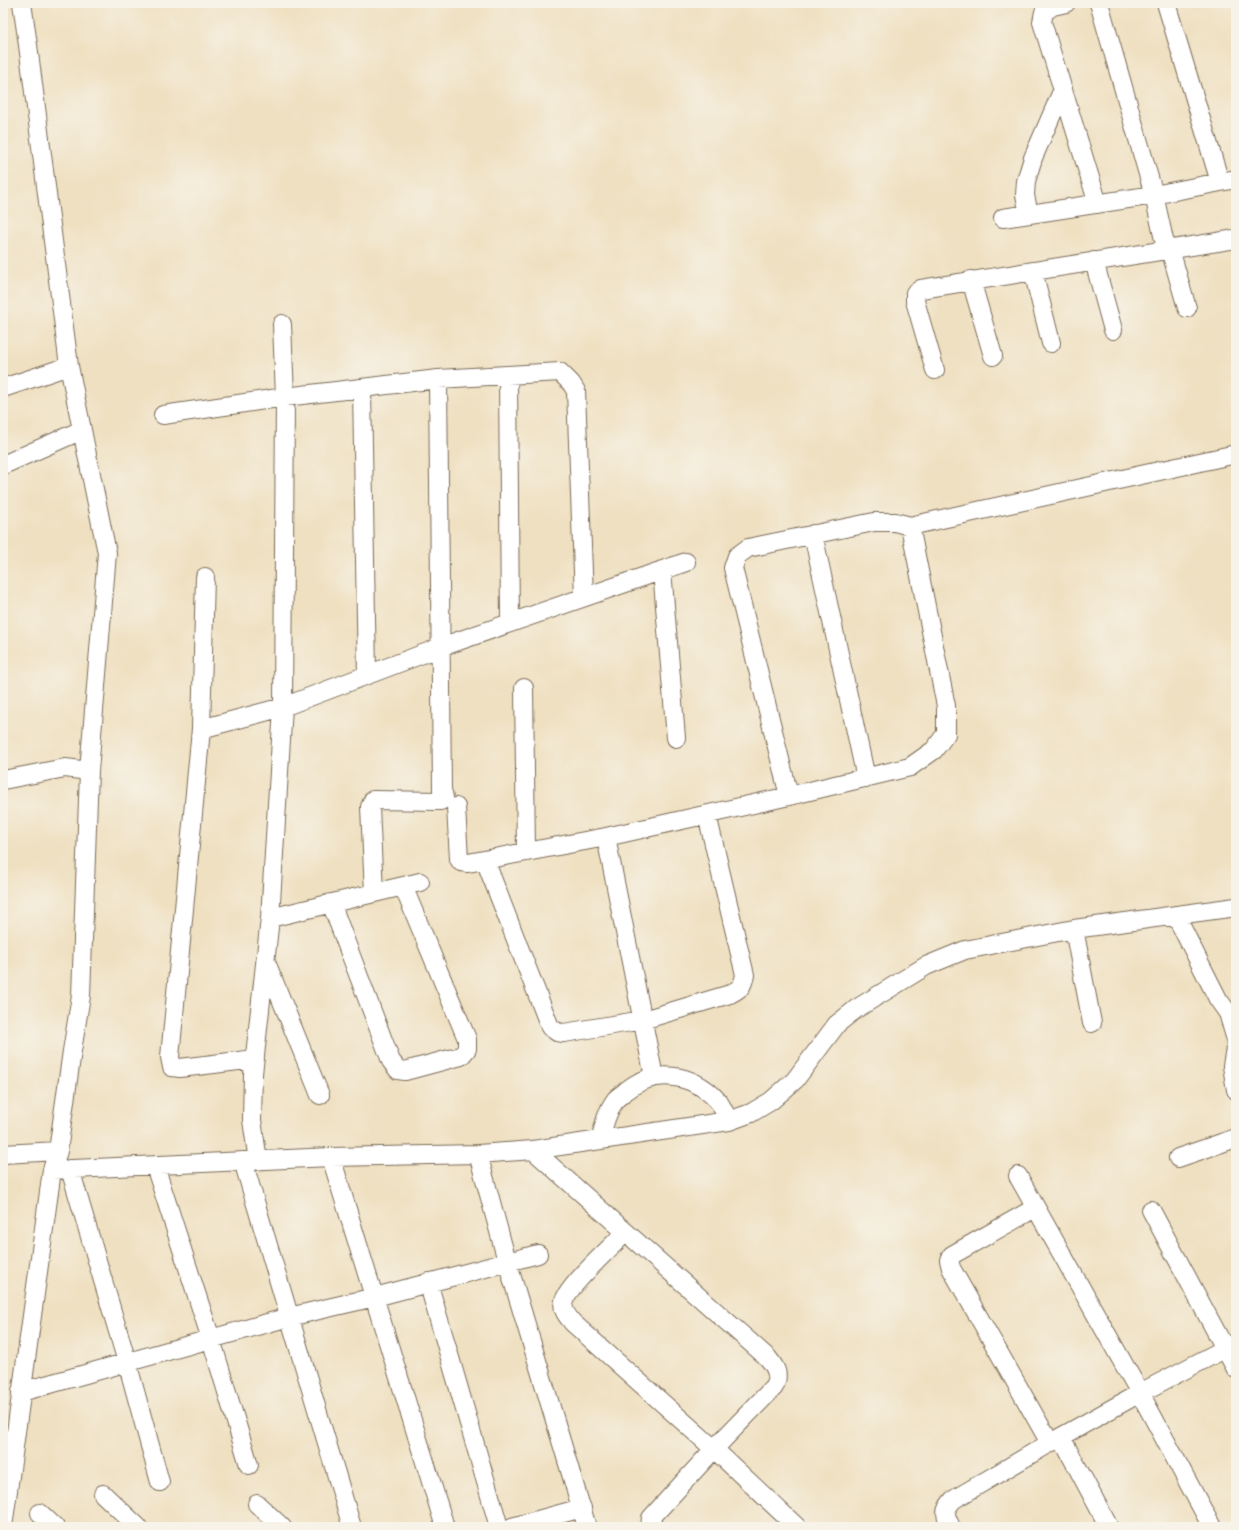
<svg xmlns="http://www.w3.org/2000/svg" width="1239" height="1530" font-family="Mali,sans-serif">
<rect width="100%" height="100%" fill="#f7f3e8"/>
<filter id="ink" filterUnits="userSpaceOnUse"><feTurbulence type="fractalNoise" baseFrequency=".025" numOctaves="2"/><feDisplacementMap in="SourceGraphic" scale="8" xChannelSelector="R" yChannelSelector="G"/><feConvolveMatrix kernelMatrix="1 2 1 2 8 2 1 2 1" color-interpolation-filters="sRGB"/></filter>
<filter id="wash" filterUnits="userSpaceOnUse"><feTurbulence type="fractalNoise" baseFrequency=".012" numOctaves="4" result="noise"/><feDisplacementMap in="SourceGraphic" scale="16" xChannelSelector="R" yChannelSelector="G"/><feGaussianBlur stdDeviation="0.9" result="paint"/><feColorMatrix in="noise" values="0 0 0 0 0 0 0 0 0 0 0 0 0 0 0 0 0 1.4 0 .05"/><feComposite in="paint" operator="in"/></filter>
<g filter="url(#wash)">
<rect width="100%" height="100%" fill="#efe0c1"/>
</g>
<g filter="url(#ink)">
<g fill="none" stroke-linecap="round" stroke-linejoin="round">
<g stroke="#7a6a57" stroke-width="20">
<path id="minor" d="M1066,3L1053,6L1044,12L1042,22L1098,204
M1099,3L1154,195L1166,249
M1166,3L1220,182
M1029,214L1025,195L1026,181L1033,158L1063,89
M1003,218L1154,195L1236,179
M1170,249L1187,308
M1094,261L1113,330
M1033,271L1051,343
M971,280L993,356
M935,370L915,301V293L921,289L1236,239
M508,375L510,623
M3,388L69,366
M362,389L367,675
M163,415L285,397L438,379L560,372L571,383L576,391L584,597
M3,465L82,430
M813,534L866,778
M662,570L676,738
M205,577L201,729L170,1057L172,1067L180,1068L255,1059
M524,688L526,852
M201,729L283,707L441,647L686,562
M3,780L65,768L89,771
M789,796L733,568L737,556L748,548L874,522H895L910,526L1236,454
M456,807L459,859L461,862L468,863L606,837L789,796L910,767L934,750L946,734V706L910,526
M606,837L654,1077
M485,860L550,1027L557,1032L564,1033L643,1020L730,994C741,988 742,988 745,975L707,815
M374,893L370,807L373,800L441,801L444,798L442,789L438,379
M331,903L391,1061L398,1070L405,1071L461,1056L467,1049V1039L403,886
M1176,916L1218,999L1228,1013L1236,1040
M270,918L420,882
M1074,929L1092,1023
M266,962L320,1095
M1236,1042L1232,1066L1236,1090
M601,1139C604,1124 607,1111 616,1099C619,1096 623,1094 626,1091C654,1068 692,1073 717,1100C722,1105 725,1114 729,1121
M3,1154L58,1151
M478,1154L507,1261L587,1527
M331,1157L445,1527
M1178,1158L1236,1138
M243,1161L352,1527
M258,1161L252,1120L253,1074L270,918L283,707L285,397L282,324
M155,1166L211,1339L249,1465
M70,1169L127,1362L160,1482
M52,1170L331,1157L478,1154L533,1150
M1018,1176L1140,1393L1212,1527
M1035,1208L952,1255L949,1260L951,1268L1050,1443
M1151,1210L1236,1369
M626,1232C613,1245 568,1286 564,1301C561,1310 568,1317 573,1323L714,1449L651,1518L650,1527
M428,1282L499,1527
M21,1392L289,1317L375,1297L538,1254
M1061,1437L1109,1527
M103,1494L138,1527
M257,1504L282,1527
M40,1513L55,1527
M3,1527L52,1170L58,1151L72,1051L81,996L89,771L107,553L69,366L28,45L22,3
M512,1527L582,1508
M797,1527L714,1449L774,1387C780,1374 776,1368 768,1358L533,1150L729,1121L751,1113L771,1101L795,1080L837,1024L856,1009L926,966L965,950L1074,929L1236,907
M951,1527C945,1514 943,1512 953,1500L1050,1443L1140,1393L1236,1343"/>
</g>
<use href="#minor" stroke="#fff" stroke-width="18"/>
</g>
</g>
<rect width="1239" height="1530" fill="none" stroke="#f7f3e8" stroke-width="16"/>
</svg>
